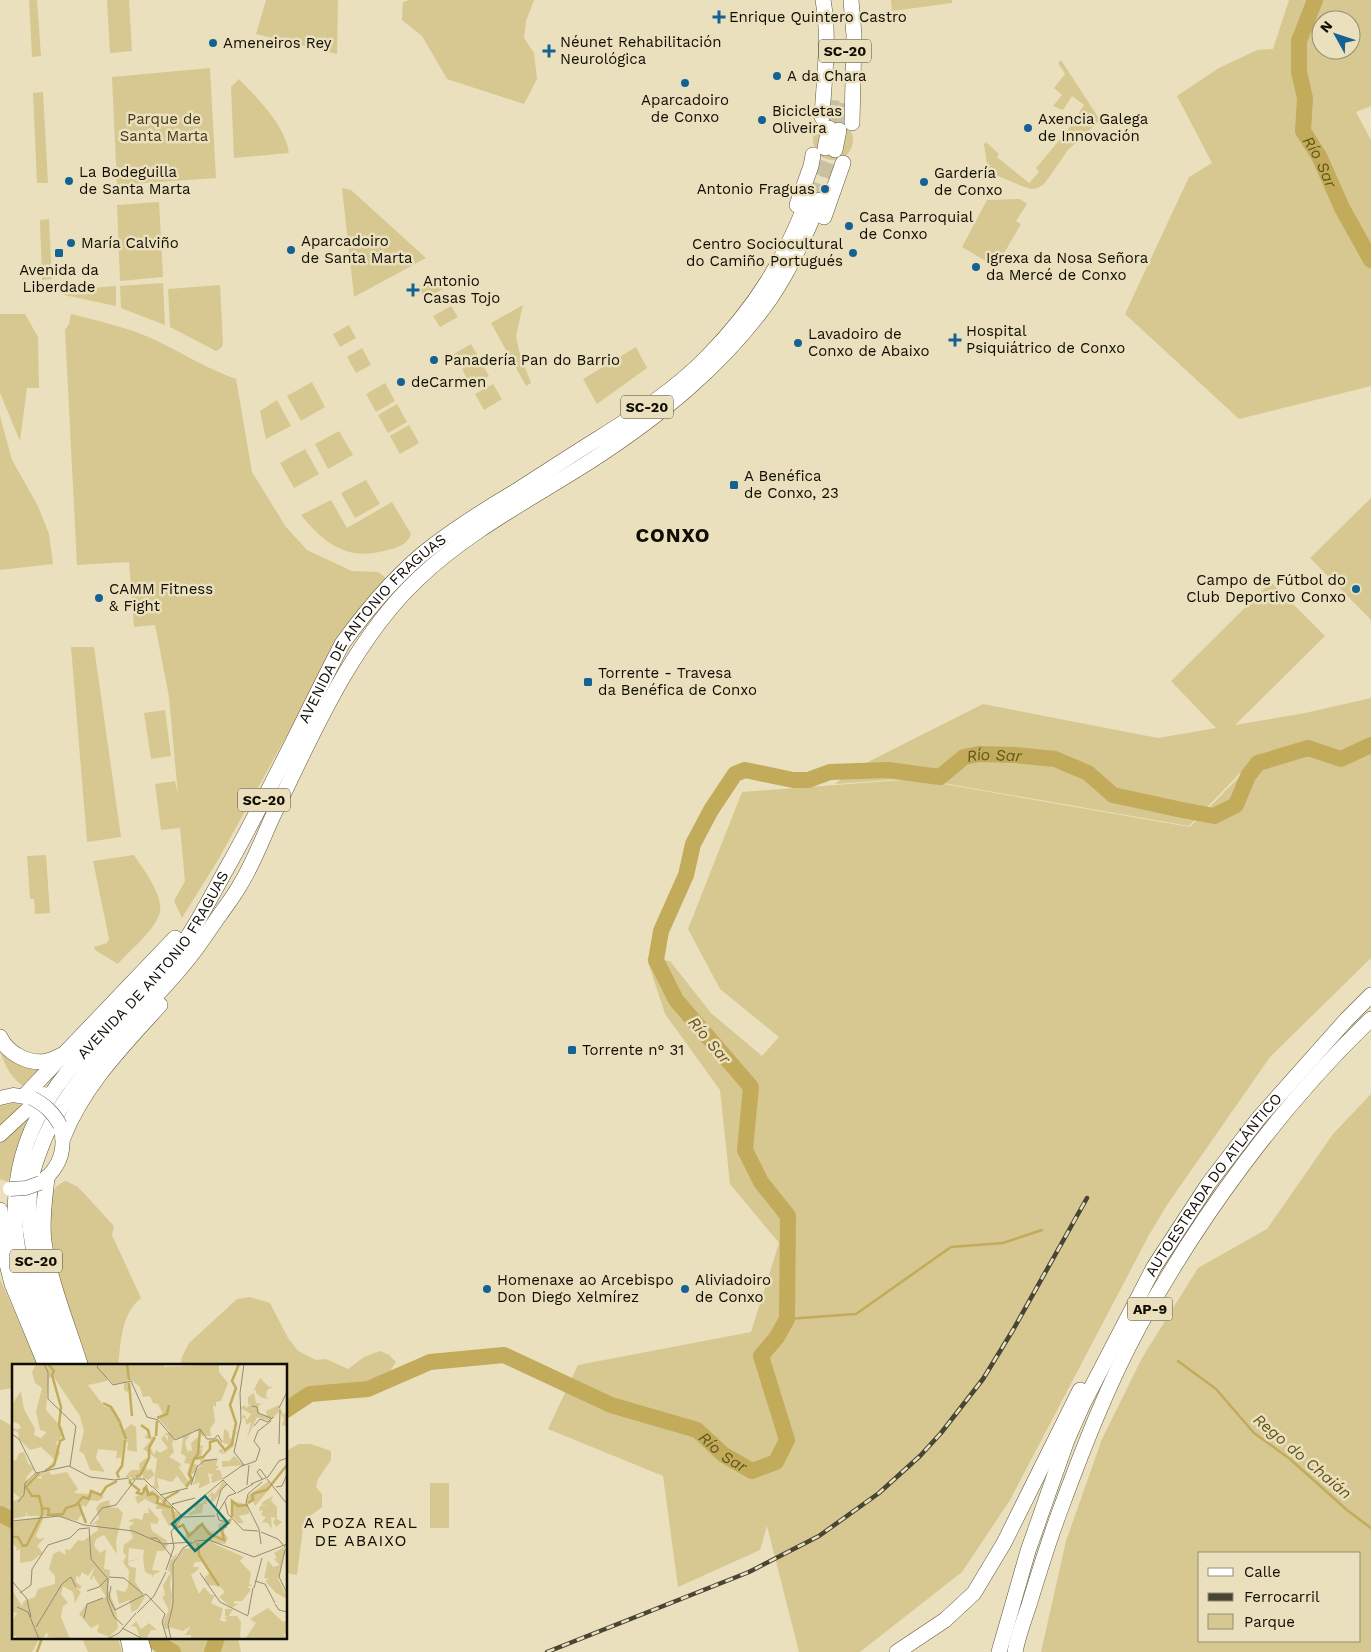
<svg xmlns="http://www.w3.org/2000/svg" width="1371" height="1652" font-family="'Work Sans',sans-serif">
<rect width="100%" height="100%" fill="#eae0be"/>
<path fill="#d7c891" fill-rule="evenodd" d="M29,0H37L41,56L32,57Z
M107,0H129L132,51L110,53Z
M266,0H338L337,54L256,34Z
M410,0H534L526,21L524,38L534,53L537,79L524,104L447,79L422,36L402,20L403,2Z
M891,0H952V3L892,11Z
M1289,0H1371V106L1356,112L1371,140V386L1239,419L1125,314L1189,177L1212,163L1177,96L1219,68L1257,50L1273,49ZM1321,20H1351V50H1321Z
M1061,60L1100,120L1068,150L1050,176L1044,184L1038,188L1031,189L1022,186L988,172L984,144L986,142L999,154L997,157L1029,183L1039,172L1036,168L1067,131L1084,105L1072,96L1063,110L1053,106L1062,95L1054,88L1065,74L1058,63Z
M210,68L216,178L117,185L112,77Z
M239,79C258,99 285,125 289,153L234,158L231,87Z
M43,92L48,183H37L33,93Z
M813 140a20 20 0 1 1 40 0a20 20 0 1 1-40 0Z
M342,188L351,190L426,258L354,297Z
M1020,199L1027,204L1016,221L1021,224L996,267L962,247L987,200Z
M159,202L163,277L120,281L117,205Z
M49,219L52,279L42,280L40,220Z
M436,277L443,289L425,299L418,287Z
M163,283L165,325L121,308L120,286Z
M220,285L223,344L221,348L216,351L170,327L168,289Z
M116,286V306L64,295L63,290Z
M523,305L516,336L519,351L531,383L526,386L491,323Z
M451,306L458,317L440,327L433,316Z
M0,314H25L38,337L39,388H27L20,441L0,393Z
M71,314C98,321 127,327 153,339C181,352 207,369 236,379L252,472L286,527L307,550L352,571L378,572L386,578L345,630L218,860L182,918L174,901L185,881L180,828L161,830L155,784L175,781L178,795L169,697L155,625L134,627L129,562L77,565L65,330L69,324Z
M349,325L356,338L340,347L333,334Z
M471,344L478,356L460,366L454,354Z
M636,347L647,368L597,404L583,379Z
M362,348L371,365L356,373L347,357Z
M480,360L489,376L471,386L462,369Z
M312,382L325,407L301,421L287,396Z
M385,383L395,401L376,412L366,394Z
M493,384L502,399L484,410L475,394Z
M277,400L291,426L266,439L260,411Z
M397,404L407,422L388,433L378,415Z
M0,416L12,460L38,506L49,534L53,564L0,570Z
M409,425L419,443L400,454L390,436Z
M339,431L353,455L328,469L315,444Z
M305,449L319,474L294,488L280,463Z
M366,480L380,504L355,518L341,493Z
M1371,498V620L1310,558Z
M331,500L347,528L392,502L411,534C408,543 400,547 391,549C350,562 327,547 301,515Z
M1271,582L1325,636L1235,725L1305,713L1371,698V958L1270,1057L1167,1205L1149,1235L1010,1500L962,1572L860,1652H799L767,1526L760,1550L678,1587L663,1476L548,1429L578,1365L751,1332L779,1243L730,1184L720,1090L665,1014L647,959L670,961L711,1013L762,1056L779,1037L720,989L688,929L742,792L915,779L1190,827L1243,773L1241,772L1189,826L914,778L835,784L854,769L983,704L1158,738L1216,728L1171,681Z
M71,647H94L121,837L87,842Z
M165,710L171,756L151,759L144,713Z
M46,855L50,913L35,914L34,899H30L27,856Z
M134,855C143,869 166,898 159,915C153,932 130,950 118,964L95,950L94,947L107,943L109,939L93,861Z
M0,1047L48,1065L24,1086C12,1080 1,1060 0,1047Z
M1371,1094V1652H1041L1066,1541L1102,1439L1142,1358L1198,1268L1267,1229L1333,1134ZM1200,1553H1360V1641H1200Z
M14,1103L26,1106L0,1130V1106Z
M27,1119L8,1182L0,1179V1141Z
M66,1181L78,1187L114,1226L112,1235L141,1298C121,1314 121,1342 118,1366H86C75,1331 36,1221 54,1190C57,1185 61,1183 66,1181Z
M0,1279L38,1366H14V1388L0,1390Z
M250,1297L270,1303L288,1338L298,1351L316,1360L326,1359L348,1369L364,1357L380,1351L389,1355L396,1362L384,1380L365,1386L331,1387L311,1391L286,1404V1366H180L182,1357L189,1343L237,1299Z
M0,1419L14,1427V1638H40L32,1652H0Z
M299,1444H311L331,1451V1460L318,1479L316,1487L322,1494V1507L304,1521L297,1575L286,1573V1451Z
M430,1483H449V1528H430Z
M82,1638H118L122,1652H88Z
M151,1638H238L241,1652H154Z"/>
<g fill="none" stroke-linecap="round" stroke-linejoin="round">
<path stroke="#c2ab5b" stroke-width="2.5" d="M787,1319L856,1314L951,1247L1003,1243L1042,1230
M1178,1361L1216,1389L1254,1433L1290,1459L1347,1510L1371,1528
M37,1652L42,1638"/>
<g stroke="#c2ab5b" stroke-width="16">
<path id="s1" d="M1315,0L1299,41V72L1305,98L1303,131L1319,156L1342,208L1371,260"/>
<path id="s2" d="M286,1410L310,1394L368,1389L430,1362L504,1355L611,1405L697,1430L724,1455L752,1471L776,1462L787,1440L761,1356L777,1337L787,1319L788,1216L761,1182L745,1150L751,1087L676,1000L656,960L661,931L686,875L693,844L711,810L735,774L745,770L793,780H808L830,772L888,770L940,777L964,757L979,754L1015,755L1055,759L1088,773L1113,795L1182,810L1214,816L1236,805L1248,776L1258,763L1308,748L1341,759L1371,745"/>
<path d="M0,1514L14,1521"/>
<path d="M149,1638L173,1652"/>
<path d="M212,1652L217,1638"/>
</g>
<path stroke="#c9c0a2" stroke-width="15" stroke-dasharray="15 8" stroke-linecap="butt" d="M829,128L832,100
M839,130L843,103
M809,196L825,148
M820,200L835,150"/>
<g stroke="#5f5739" stroke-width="15">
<path id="major" d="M0,1098L13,1095L32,1098
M0,1135L44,1094
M40,1183C59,1169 66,1151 61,1129"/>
</g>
<g stroke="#5f5739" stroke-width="16">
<g id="highway">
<path d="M851,0L854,35L852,123"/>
<path d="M822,117C824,79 830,38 823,0"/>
<path d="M825,148L829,128"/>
<path d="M835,150L839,130"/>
<path d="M797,205L811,166L813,155"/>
<path d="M824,217L843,163"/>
<path d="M0,1037C7,1053 29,1065 47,1061C52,1060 57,1057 62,1055"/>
<path d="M24,1096L175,938"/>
<path d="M63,1138C83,1086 123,1046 160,1005"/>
<path d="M47,1177C45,1199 41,1220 44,1242C50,1282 68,1326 80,1364"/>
<path d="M0,1210L6,1260L12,1284L46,1366"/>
<path id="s3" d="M57,1366C46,1330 29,1296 20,1260C15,1239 14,1216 16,1194C23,1096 96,1044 156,976C166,965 176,953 185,941C201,917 214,891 228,866C269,793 304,718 342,644C368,608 398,572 434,545C459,526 486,509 513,493C541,475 570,456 599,438C636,415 676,389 707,357C756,307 784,261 809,196"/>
<path d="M69,1366C50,1309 21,1240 31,1179C34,1164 40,1150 45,1137C79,1061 150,1012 198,946C205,936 212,926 219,916C226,906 234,896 240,885C253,864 262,840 272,818C311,737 352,641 418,579C468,531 531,499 589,462C657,418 723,366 770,299C791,268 806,235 820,200"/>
<path d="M128,1638L131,1652"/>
<path d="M140,1638L144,1652"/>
<path d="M897,1652L945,1620L974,1593L1004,1543L1080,1390"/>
<path id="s4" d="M999,1652L1028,1551L1067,1440L1084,1402L1154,1267L1209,1183L1258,1119L1346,1020L1371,995"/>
<path d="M1015,1652C1018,1636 1024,1620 1029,1605C1039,1572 1049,1540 1061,1508C1084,1446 1108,1384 1140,1325C1199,1217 1282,1104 1371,1019"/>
</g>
</g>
<use href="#major" stroke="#fff" stroke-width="14"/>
<use href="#highway" stroke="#fff" stroke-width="15"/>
<g stroke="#494534" stroke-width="4.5">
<path id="rail" d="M547,1652L749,1572L819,1536L879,1493L920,1456L941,1433L983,1379L1013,1330L1087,1198"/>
</g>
<use href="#rail" stroke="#eae0be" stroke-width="2.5" stroke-dasharray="8" stroke-linecap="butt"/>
<g stroke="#5f5739" stroke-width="15" stroke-linecap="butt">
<path id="major-bridge" d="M32,1098C45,1105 53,1112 60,1125
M10,1189L26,1188L40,1183"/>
</g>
<use href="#major-bridge" stroke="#fff" stroke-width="14"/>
</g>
<g fill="#146194" stroke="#eae0be" stroke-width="2">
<path d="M716.5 9.5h5v5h5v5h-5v5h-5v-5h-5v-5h5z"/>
<circle cx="213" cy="43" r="5"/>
<path d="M546.5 43.5h5v5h5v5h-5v5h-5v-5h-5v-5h5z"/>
<circle cx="777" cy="76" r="5"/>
<circle cx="685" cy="83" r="5"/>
<circle cx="762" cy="120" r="5"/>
<circle cx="1028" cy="128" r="5"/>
<circle cx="69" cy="181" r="5"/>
<circle cx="924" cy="182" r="5"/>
<circle cx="825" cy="189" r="5"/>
<circle cx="849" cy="226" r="5"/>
<circle cx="71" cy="243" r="5"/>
<circle cx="291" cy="250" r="5"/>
<rect x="54" y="248" width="10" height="10" rx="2.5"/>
<circle cx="853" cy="253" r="5"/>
<circle cx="976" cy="267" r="5"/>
<path d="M410.5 282.5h5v5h5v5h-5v5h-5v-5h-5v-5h5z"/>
<path d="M952.5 332.5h5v5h5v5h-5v5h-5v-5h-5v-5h5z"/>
<circle cx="798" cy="343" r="5"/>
<circle cx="434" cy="360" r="5"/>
<circle cx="401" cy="382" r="5"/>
<rect x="729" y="480" width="10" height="10" rx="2.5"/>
<circle cx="1356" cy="589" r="5"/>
<circle cx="99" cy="598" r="5"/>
<rect x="583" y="677" width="10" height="10" rx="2.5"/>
<rect x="567" y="1045" width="10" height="10" rx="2.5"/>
<circle cx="487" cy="1289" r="5"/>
<circle cx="685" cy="1289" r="5"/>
</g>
<g text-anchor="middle" stroke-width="5" stroke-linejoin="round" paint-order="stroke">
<g fill="#eae0be" stroke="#514c3b" stroke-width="1">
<rect x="819" y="39.5" width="52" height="23" rx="4"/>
<rect x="621" y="395.5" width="52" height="23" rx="4"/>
<rect x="238" y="788.5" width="52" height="23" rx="4"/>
<rect x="10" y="1249.5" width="52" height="23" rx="4"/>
<rect x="1127.5" y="1297.5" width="45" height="23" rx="4"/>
</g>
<g font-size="14" font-weight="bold" fill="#100d03">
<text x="845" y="56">SC-20</text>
<text x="647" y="412">SC-20</text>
<text x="264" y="805">SC-20</text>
<text x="36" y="1266">SC-20</text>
<text x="1150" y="1314">AP-9</text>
</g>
<g font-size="15" fill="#100d03" stroke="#eae0be" text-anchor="start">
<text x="729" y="22">Enrique Quintero Castro</text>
<text x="560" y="47">Néunet Rehabilitación<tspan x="560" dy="17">Neurológica</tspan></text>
<text x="223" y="48">Ameneiros Rey</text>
<text x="787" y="81">A da Chara</text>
<text x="685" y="105" text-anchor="middle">Aparcadoiro<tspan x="685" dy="17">de Conxo</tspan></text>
<text x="772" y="116">Bicicletas<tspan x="772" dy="17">Oliveira</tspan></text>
<text x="1038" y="124">Axencia Galega<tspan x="1038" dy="17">de Innovación</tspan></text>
<text x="79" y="177">La Bodeguilla<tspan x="79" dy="17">de Santa Marta</tspan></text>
<text x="934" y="178">Gardería<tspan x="934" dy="17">de Conxo</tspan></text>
<text x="815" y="194" text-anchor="end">Antonio Fraguas</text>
<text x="859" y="222">Casa Parroquial<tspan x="859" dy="17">de Conxo</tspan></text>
<text x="301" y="246">Aparcadoiro<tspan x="301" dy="17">de Santa Marta</tspan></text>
<text x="81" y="248">María Calviño</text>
<text x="843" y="249" text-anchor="end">Centro Sociocultural<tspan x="843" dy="17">do Camiño Portugués</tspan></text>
<text x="986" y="263">Igrexa da Nosa Señora<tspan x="986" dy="17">da Mercé de Conxo</tspan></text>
<text x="59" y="275" text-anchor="middle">Avenida da<tspan x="59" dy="17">Liberdade</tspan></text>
<text x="423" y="286">Antonio<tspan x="423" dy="17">Casas Tojo</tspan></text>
<text x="966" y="336">Hospital<tspan x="966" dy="17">Psiquiátrico de Conxo</tspan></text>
<text x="808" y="339">Lavadoiro de<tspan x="808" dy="17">Conxo de Abaixo</tspan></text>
<text x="444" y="365">Panadería Pan do Barrio</text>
<text x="411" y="387">deCarmen</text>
<text x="744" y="481">A Benéfica<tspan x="744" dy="17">de Conxo, 23</tspan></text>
<text x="1346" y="585" text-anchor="end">Campo de Fútbol do<tspan x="1346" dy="17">Club Deportivo Conxo</tspan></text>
<text x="109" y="594">CAMM Fitness<tspan x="109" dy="17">&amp; Fight</tspan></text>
<text x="598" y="678">Torrente - Travesa<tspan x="598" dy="17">da Benéfica de Conxo</tspan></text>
<text x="582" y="1055">Torrente n° 31</text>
<text x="497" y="1285">Homenaxe ao Arcebispo<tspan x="497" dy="17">Don Diego Xelmírez</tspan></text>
<text x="695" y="1285">Aliviadoiro<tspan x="695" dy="17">de Conxo</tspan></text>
</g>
<g font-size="15" fill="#433916" stroke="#eae0be">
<text x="164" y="124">Parque de<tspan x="164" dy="17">Santa Marta</tspan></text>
</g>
<g font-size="15" fill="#100d03" stroke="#eae0be">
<text dy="5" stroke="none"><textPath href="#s3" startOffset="856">AVENIDA DE ANTONIO FRAGUAS</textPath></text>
<text dy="5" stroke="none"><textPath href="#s3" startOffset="451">AVENIDA DE ANTONIO FRAGUAS</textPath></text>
<text dy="5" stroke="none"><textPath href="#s4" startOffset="518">AUTOESTRADA DO ATLÁNTICO</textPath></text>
</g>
<g font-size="16" font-style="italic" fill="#645417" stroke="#eae0be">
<text dy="6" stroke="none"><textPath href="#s1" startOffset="170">Río Sar</textPath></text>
<text dy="6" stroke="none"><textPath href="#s2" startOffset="1569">Río Sar</textPath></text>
<text transform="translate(710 1040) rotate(50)" y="6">Río Sar</text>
<text dy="6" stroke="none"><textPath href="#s2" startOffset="471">Río Sar</textPath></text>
<text transform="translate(1303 1456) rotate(40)" y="6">Rego do Chaián</text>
</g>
<g font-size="16" letter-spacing="1" fill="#100d03" stroke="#eae0be">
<text x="361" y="1528">A POZA REAL<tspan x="361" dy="18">DE ABAIXO</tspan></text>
</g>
<g font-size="20" font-weight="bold" letter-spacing="1" fill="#100d03" stroke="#eae0be">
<text x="673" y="542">CONXO</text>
</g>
</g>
<g transform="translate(12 1364)">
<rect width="275" height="275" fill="#eae0be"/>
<path d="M24,0H152V3L207,0V8L216,19L209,37L204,38V43L201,41L203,58L198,65L199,72H190L186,67H180L173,78L176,90V86L180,87L179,79L187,72L186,81L192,82L187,87L191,85L189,92L179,99L186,101L185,105L189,102L188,95H206L204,101L207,103L203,106H208L211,115L200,119L199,112L202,111L196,109L198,119L186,125L188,118L180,121L183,116V108L179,111L181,117L178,116L175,110L178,100L172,99L174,93L169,89L171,73L162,75L160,80L162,88L157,93L168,99L169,103L166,102L178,120L173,122L165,112L160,118L145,114L147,126L142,123L143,111L136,116L131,114V108L128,115L113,113L119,106H128L127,100L134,94L136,95L132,105L136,103L134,107L139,105L143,111L145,95L131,85L139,76L133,74L134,70L138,74L142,72L138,83L142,91L144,86L148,89L156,84L149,75L152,71L156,77V72L152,70L158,68L147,55L151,50L146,40L141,39L138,32L131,33L128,23L116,14L113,20L118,16L117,22L120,23L115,28L112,26V18L102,21L95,13V17L76,21L92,42L99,44L110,59L111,67L119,60L124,63L125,88L115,86L116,79L112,75L109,93L104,95L105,87L86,85L84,94L93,108L78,106L72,90L67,87L72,67L68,52L41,12L37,14L34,46L51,65L48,76L44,78L48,89L42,103L25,114L30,115L29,112L37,107L39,111L55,108L66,125L62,129L77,130L80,127L92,133L86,137L78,136L74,143L70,141V150L65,157L44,152H15V146L14,152L0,155V138L8,134L0,127V95L4,97L7,89L12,88L16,99L22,105L15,112L14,118L35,105L43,96L29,83L18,86L7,75L6,68L0,66V62L4,66L9,64L7,60L0,57V40L9,27L12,45L23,65L22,71L29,74L35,68L28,66L24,47L30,24L23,19L20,8ZM248,14L257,23L262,22L255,26L254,33L257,35L250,34L244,29V25L241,27ZM242,29L244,39L250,40L246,42L247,50L255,52L254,47L267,41L271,51L273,48L275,51V63L270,61L272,55L267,47L259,57L245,53L235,75L239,58L234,61L233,54H230L232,50L235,56L239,50L228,44L233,41L234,44L238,41L245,43L236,40V33ZM212,65L216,67L218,75L221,73L220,66L226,70H221L222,82L212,90L207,88V87L208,85L211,86V89L218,81L211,79ZM222,92L232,101L210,103V97H217ZM258,116L255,128L243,142L241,137L236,139L237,150L227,152L232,159H226L219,151V137L234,140L236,132ZM211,117L214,120L203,136L198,140L199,131L194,136L195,140H191L190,149L178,151L176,150L183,146L182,141L190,139L200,128L203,130ZM134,124L136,131H142L137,128L141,126L159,142L157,145L169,150L165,158L157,162L149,148L151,145H144L145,141L150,140L149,135L144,136V141L133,135L126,140L123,133L130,130ZM261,132L259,137L265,143V155L270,158L264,163L261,158L264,154L259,153L260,165L256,159L250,158L254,153L249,151L251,146L247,147L248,142L257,141H249L252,137ZM97,136L98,143L106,144L111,149L104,177L105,190L92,171L84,175L82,182L88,189L94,185L92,205L98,206L96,226L104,245L106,264L97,273L85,268L87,260L79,264L67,250L75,240L94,233L81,211L80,216L78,215L83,202L76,212L70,208L68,213L64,212V218L69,222L72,218L68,225L64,224L69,228L63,239L61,228L51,222L49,230L56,239L51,242L49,253L58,275L36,273L35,268L32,273L25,275H1L5,272H0V257L5,249L0,248V226L10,242L12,237L23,233L26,225L43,220V212L37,205L41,190L47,187L54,191L53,185L58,186L66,176L71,177L86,166L84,160L79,161L87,155L84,144L88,139ZM136,143L147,155L145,160L138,159L140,167L154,176L156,181L152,187H145L140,206L149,207L141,211L140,215V211L133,208L131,194L116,198L117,202L124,204L123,218L133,233L125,246L119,248L118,236L107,240L104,226L113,228L116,223L117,207L111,198L114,192L111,188L112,181L121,174L117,163L122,159L116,157L123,154L130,156L132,149H137ZM117,184L132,186L131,194L116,197ZM32,153L24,172L27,175L33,174L25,182L31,189L20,197L8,199V185L4,187L5,184L0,179V158ZM218,155L219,160L214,161L211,167L216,174L213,180L173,176L174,167L181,168L185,161L190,160L199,168L203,167L200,169L203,172L206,168L208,173L206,160ZM183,178H198L232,193L228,197L239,209L237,220L241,222H235L239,226L230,237H223L221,239L226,240L220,244L207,233L213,228L207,222L196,221L192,214L199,208L191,198H183L181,203H187L186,206L179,211L187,230L192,223L199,231H203L199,239L211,245L208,256L213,258L215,255L211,254L216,253L213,252V245H221L217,252H225L229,258L228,275H179V271H173L179,262L171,267L157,263L162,200L172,184L177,185V181ZM272,183L275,185V198L274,186H273L266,215L275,232L273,234L264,229L253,217L257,215L252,214L256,196L261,203L268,201L262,195L265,194L262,189ZM165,189L158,219L160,235L156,265H153L150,259L157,246L150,233L153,231L151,221L159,208L156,207L158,197ZM256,244L271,258L275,256V270H271L275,275H233L244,259L238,255ZM124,257L129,265L137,259L145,266H139L134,275L128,274L124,263L119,262Z" fill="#d7c891" fill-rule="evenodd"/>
<path fill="none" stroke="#c2ab5b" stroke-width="2.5" d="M115,0L117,16M117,19L120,52M91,39L99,43L108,58M145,54L155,50L157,41M108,59L114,75M129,61L136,66L138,74M144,72L145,57M182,95L186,90L188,66M33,107L42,101L48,77L52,75L47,61L49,43L40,11L42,7L36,0M27,109L14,123L20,132H27L30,144M124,113L129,110L137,94V84L143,73M107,114L105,109L110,102L113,76M118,115V119L127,126L125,129L130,130L134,123L136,131L140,129L146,133L145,139L160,144L164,164L171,161L177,172L190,160L197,170L212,176L210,166L219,155M174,123L180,115L177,110L182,95L191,93L198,85V78L205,76L213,86L220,80L224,59L218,41L224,24L220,17L227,0M131,126L134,123L137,131L140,130M66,138L74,159M236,139L241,136L240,131L243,129L255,126L275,101M152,141L153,135L167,127M220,153V137L226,142L235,141M0,173H6L11,182L15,181L30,151V144L37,145L36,151L51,150L54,144L64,141L71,133L77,135L79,127L89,131L94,123L105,117M186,179L187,191L207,222"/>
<path fill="none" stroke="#938c73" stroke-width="1" d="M32,0L36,8V35L64,62L58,102M87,0L85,3L101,21L119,17L135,53L146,56L163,76L188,65L195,75H202L206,71L210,78M240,42L245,43L246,49L259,54M267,44L275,28M242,62L248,55L256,58L261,53M0,70L7,75L24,109M267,80L268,46M222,88L232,101M222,88L229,56L228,29L232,0M230,102L244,97L248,85L242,77L246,67L259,57M33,107L57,102L78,113L103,116L117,114M120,115H132L140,123M211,115L231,101M250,115L245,108L248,105L254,113M255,115L275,140M211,116L224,129M239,120L256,113L267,97L275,94M179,121L185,103L192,97L205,95M235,121L237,101M140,122L170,152M264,123L270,122L275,110M225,129L241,120M148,131L176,124M6,138L12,131L13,119L24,109L34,107M213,138L216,150L231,166L246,167M234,139L247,165L249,180M234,139L236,130L250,118M162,140H160L183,134M204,143L209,126L215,120M171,150L211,116M205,150L207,156L214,158V164M205,150L216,132L224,129M0,157L47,152L72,161L121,167L151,180L180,178M78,160L90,144L104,141L123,116M77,163L79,195L96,215L95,235L102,253L111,261M249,168L266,175L273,183M139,174H145L160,193M273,186L267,213L275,229M154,206L162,183L159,168L170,153L203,152M188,209L208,238L236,252M97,213L112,214L131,230M0,217L15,235L19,253M243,217L253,220L263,239M99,222L97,234L103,246M242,224L250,194M75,227L87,223L95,215M8,229L19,221L20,205L36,181L58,174L67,165L76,164M263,240L267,246L275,248M5,243L16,248L27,275M103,246L134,230L153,250L150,258L155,275M125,249L142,232L154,208M236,251L241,224M72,254L75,240L91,234M24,263L50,220L59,213L64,223M110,264L131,275M95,275L107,269L124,249M159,275L156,261L161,241V200L171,184L184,177L197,176L242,193L275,180"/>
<path fill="#0f766e" fill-opacity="0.15" stroke="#0f766e" stroke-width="2.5" d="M193,132L216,159L183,187L160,160Z"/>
<rect width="275" height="275" fill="none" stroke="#100d03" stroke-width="2.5"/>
</g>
<rect x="1198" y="1552" width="162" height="90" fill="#eae0be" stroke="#938c73"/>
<rect x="1208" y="1568" width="25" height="8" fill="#ffffff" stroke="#938c73"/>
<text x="1244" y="1577" font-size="15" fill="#100d03">Calle</text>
<rect x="1208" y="1593" width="25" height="8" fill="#494534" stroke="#938c73"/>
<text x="1244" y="1602" font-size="15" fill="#100d03">Ferrocarril</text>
<rect x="1208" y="1614" width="25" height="15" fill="#d7c891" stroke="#938c73"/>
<text x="1244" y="1627" font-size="15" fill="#100d03">Parque</text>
<g transform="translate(1336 35) rotate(310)"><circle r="24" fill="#eae0be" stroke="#938c73"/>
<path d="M0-4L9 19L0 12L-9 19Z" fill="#146194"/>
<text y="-8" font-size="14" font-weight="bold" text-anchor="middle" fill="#100d03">N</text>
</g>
</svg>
